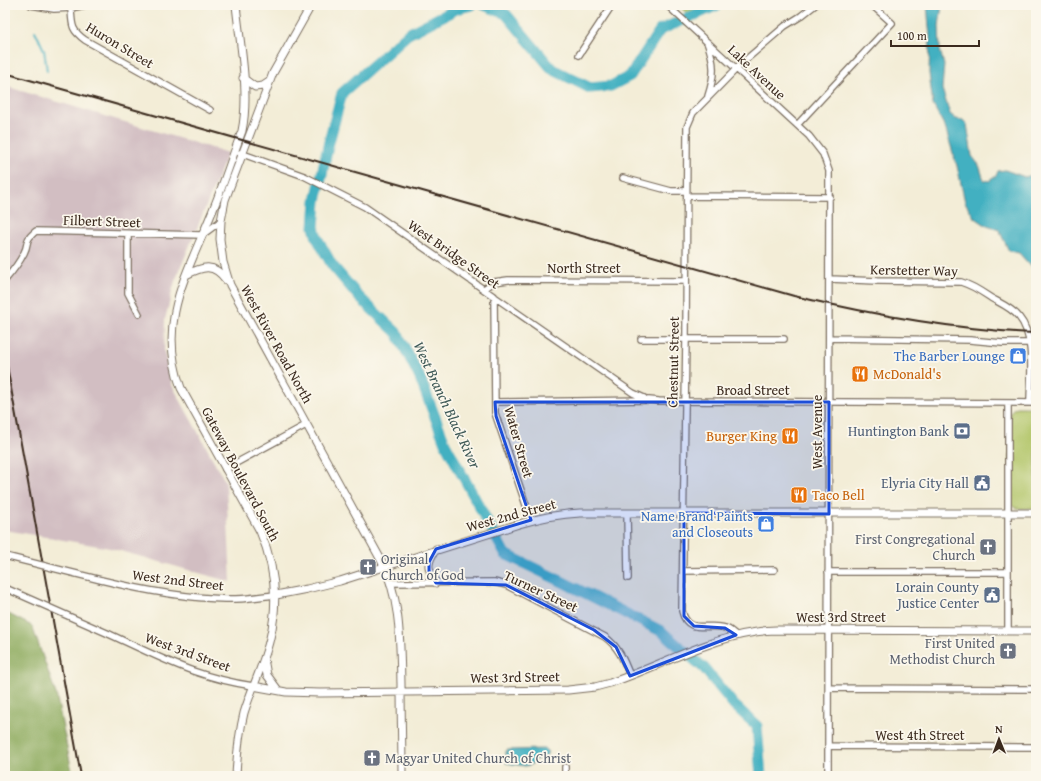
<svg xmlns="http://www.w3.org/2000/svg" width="1041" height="781" font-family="'Gentium Book Plus',serif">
<rect width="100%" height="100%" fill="#fbf7ec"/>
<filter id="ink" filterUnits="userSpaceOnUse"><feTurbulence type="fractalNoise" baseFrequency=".025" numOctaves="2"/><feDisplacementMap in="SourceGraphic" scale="8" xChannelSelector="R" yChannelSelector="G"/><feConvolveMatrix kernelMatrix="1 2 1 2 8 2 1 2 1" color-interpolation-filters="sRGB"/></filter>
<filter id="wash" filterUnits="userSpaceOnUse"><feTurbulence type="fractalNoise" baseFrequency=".012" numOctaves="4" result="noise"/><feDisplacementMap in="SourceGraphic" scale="16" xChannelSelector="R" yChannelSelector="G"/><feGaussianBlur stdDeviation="0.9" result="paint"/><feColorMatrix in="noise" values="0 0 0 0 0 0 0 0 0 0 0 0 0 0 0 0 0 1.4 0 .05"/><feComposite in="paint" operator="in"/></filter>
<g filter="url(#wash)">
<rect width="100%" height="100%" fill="#f3edd7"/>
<path fill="#d2bec2" d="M5,86L228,153L175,281L165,319L164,352L172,385L226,483L231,582L110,548L5,530Z"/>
<path fill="#b3c66a" stroke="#777844" d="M678,5H718L691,17Z
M1017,407H1036V508C1028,508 1015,511 1010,504V413L1013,409Z"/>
<path fill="#8eab5e" stroke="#646a3e" d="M5,612L32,626L56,694L73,776H5Z"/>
<path fill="#43b0c1" stroke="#3f6d70" d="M927,5H942L939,26L940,50L944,65L942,89L950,114L956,119L963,120L967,124L972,156L979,165L984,180L989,181L996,176L998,171L1005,170L1025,177L1036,174V272L1019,253L1009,251L999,230L987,226L974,217L965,202L957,166L945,127L933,105L929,73L930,38Z
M545,749L548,752L546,756L534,760L531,765L525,766L506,763V751L507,750Z"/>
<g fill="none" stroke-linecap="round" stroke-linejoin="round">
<path stroke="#43b0c1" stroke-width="2" d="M35,31L44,50L47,71"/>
<path stroke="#43b0c1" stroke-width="11" d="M472,5L456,9L408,34L342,93L329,142L316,201L314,227L317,238L332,265L359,297L397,333L420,378L445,443L505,554L563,582L661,631L704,668L734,705L757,726L761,776
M484,5L506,14L552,69L590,88L611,86L630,76L660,30L718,5"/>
</g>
</g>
<g filter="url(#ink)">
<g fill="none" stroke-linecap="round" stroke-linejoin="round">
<g stroke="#7b6e5f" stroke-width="8">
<path id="minor" d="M31,5L54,9L71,8C72,25 71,30 85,40L210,110
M667,5L809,136L823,154L829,171L828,776
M71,8L85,5
M707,42C715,63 715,75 708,96
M579,55L612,5
M797,125L892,23L872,5
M240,153L304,176L365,207L633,393L644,398
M623,178L671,191H686
M687,196L830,197
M128,235V293L139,314
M830,279L877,281L961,282C972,285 982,292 991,298C1000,303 1012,308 1019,317C1036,337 1030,378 1030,403
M5,280C12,272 19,263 24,253C30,241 23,242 36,231L202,235L221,221
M484,289L494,282L508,280L686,281
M494,296L495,413L531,520
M829,338L970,340L1002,343H1030
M641,339H784
M495,402L649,400L659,401L1036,403
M225,469L306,425
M627,513L628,578
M683,571L774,570
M828,572H1008
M101,580C142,590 184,598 226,599C242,600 260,596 276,595
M390,583L494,582L506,585L605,637C619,647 624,661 630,676
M1008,631V403
M109,634C137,647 165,661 193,671C213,678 233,683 253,686
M736,635C733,633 729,629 725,628C709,622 688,636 682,611L686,339L687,127L693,113L742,63L785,26L801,16L815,5
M828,688L1036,689
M828,746L1036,747
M565,767V776"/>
</g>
<g stroke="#7b6e5f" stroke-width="9">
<path id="major" d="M310,5L308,11L273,73L225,200L221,221L220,239L223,262L230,285L381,560C401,598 400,642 401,684C401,714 402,745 402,776
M243,78L255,87L263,86L269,82
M186,275C203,266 214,263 226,280
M436,549C426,564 427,568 436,583
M276,595L307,589L340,581L519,524C539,518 559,514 580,513H1036
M264,659L267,675L278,690
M253,686L286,692L320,693L568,690L595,687L610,683C664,665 718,632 776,630L1036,631
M236,776C237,755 239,733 244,713C252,687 264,664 270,638C279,601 275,566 260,531L181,388C157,323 186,276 210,217C222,189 231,160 242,131C250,93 240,44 236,5"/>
</g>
<use href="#minor" stroke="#fff" stroke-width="5.5"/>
<use href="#major" stroke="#fff" stroke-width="7"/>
<path stroke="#3b2a1e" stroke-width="2" d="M5,73L794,296C874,315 954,330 1036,333
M5,355L81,776"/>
<g stroke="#7b6e5f" stroke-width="8" stroke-linecap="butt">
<path id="minor-bridge" d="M5,556L101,580
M5,588L109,634"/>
</g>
<use href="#minor-bridge" stroke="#fff" stroke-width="5.5"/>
</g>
</g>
<path fill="#1d4ed8" fill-opacity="0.2" stroke="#1d4ed8" stroke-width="3" stroke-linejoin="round" d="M495,402H829V514L684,513V616L694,626L725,628L736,635L630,676L616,647L594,630L506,585L436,583L429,571V562L436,549L531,520L496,416Z"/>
<defs>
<g id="shop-square" transform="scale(0.9)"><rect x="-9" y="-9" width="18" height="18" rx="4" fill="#3f7fe0" stroke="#fbf7ec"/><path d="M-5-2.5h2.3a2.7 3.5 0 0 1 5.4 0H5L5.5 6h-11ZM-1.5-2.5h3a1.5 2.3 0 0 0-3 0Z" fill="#fff"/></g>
<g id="restaurant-square" transform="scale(0.9)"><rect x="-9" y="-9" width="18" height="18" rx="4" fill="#e8710a" stroke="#fbf7ec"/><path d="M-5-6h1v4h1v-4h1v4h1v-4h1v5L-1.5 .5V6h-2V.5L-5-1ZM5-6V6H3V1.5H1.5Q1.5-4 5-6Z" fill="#fff"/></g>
<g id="bank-square" transform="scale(0.9)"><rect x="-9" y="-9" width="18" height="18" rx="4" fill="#5c6f8a" stroke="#fbf7ec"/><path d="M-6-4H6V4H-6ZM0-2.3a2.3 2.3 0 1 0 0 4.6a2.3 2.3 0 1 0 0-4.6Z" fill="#fff"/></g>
<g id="civic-square" transform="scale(0.9)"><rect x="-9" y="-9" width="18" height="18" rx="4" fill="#5c6f8a" stroke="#fbf7ec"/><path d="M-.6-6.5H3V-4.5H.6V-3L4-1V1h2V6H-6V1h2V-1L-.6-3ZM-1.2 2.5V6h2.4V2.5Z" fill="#fff"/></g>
<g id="church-square" transform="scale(0.9)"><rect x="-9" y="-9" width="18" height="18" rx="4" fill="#6b7280" stroke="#fbf7ec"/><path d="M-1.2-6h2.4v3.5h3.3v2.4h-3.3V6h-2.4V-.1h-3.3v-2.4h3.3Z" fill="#fff"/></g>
</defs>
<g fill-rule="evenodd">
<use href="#shop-square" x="1018" y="356"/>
<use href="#restaurant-square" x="860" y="374"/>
<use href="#bank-square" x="962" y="431"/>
<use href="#restaurant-square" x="790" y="436"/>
<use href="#civic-square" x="982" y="483"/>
<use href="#restaurant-square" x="799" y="495"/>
<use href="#shop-square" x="766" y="524"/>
<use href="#church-square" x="988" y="547"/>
<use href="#church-square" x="368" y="567"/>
<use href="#civic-square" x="992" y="595"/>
<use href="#church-square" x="1008" y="651"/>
<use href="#church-square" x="372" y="758"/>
</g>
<g text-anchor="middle" stroke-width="3.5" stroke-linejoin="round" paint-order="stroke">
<g font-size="14" fill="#3b2a1e" stroke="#fbf7ec">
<text transform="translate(120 45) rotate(31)" y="5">Huron Street</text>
<text transform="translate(757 72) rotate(43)" y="5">Lake Avenue</text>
<text transform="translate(102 221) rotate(2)" y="5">Filbert Street</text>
<text transform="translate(454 254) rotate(35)" y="5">West Bridge Street</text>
<text x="584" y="273">North Street</text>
<text transform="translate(914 270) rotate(1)" y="5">Kerstetter Way</text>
<text transform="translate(277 344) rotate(61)" y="5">West River Road North</text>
<text transform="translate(673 362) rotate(-89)" y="5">Chestnut Street</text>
<text x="753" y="395">Broad Street</text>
<text transform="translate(817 432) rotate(-90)" y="5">West Avenue</text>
<text transform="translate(519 442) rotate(74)" y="5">Water Street</text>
<text transform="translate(241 474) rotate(62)" y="5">Gateway Boulevard South</text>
<text transform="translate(511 515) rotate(-15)" y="5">West 2nd Street</text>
<text transform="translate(178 580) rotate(7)" y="5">West 2nd Street</text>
<text transform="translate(541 591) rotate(25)" y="5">Turner Street</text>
<text x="841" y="622">West 3rd Street</text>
<text transform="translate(188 652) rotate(20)" y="5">West 3rd Street</text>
<text transform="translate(515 677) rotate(-1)" y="5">West 3rd Street</text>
<text x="920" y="740">West 4th Street</text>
</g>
<g font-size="14" fill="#366cbe" stroke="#fbf7ec" text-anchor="end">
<text x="1005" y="361">The Barber Lounge</text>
<text x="753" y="521">Name Brand Paints<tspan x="753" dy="16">and Closeouts</tspan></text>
</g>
<g font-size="14" fill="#c56008" stroke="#fbf7ec" text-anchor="start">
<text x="873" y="379">McDonald's</text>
<text x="777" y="441" text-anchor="end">Burger King</text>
<text x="812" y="500">Taco Bell</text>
</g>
<g font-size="14" fill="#4e5e75" stroke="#fbf7ec" text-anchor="end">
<text x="949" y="436">Huntington Bank</text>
<text x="969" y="488">Elyria City Hall</text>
<text x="979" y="592">Lorain County<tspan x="979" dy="16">Justice Center</tspan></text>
</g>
<g font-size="14" fill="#5b616d" stroke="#fbf7ec" text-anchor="end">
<text x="975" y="544">First Congregational<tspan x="975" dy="16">Church</tspan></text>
<text x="381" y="564" text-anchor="start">Original<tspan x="381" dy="16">Church of God</tspan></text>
<text x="995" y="648">First United<tspan x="995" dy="16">Methodist Church</tspan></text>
<text x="385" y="763" text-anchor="start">Magyar United Church of Christ</text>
</g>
<g font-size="15" font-style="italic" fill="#3e5957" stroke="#fbf7ec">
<text transform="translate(447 405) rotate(65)" y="5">West Branch Black River</text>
</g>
</g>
<rect width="1041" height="781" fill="none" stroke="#fbf7ec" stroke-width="20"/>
<g transform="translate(999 739) rotate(359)" stroke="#fbf7ec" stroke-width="3" paint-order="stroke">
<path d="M0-3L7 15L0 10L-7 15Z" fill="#3b2a1e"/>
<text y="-6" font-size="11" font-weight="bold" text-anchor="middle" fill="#3b2a1e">N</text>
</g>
<path d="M891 40v6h88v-6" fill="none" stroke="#3b2a1e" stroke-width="2"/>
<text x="897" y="40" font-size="12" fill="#3b2a1e" stroke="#fbf7ec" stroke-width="3" paint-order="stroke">100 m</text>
</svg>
